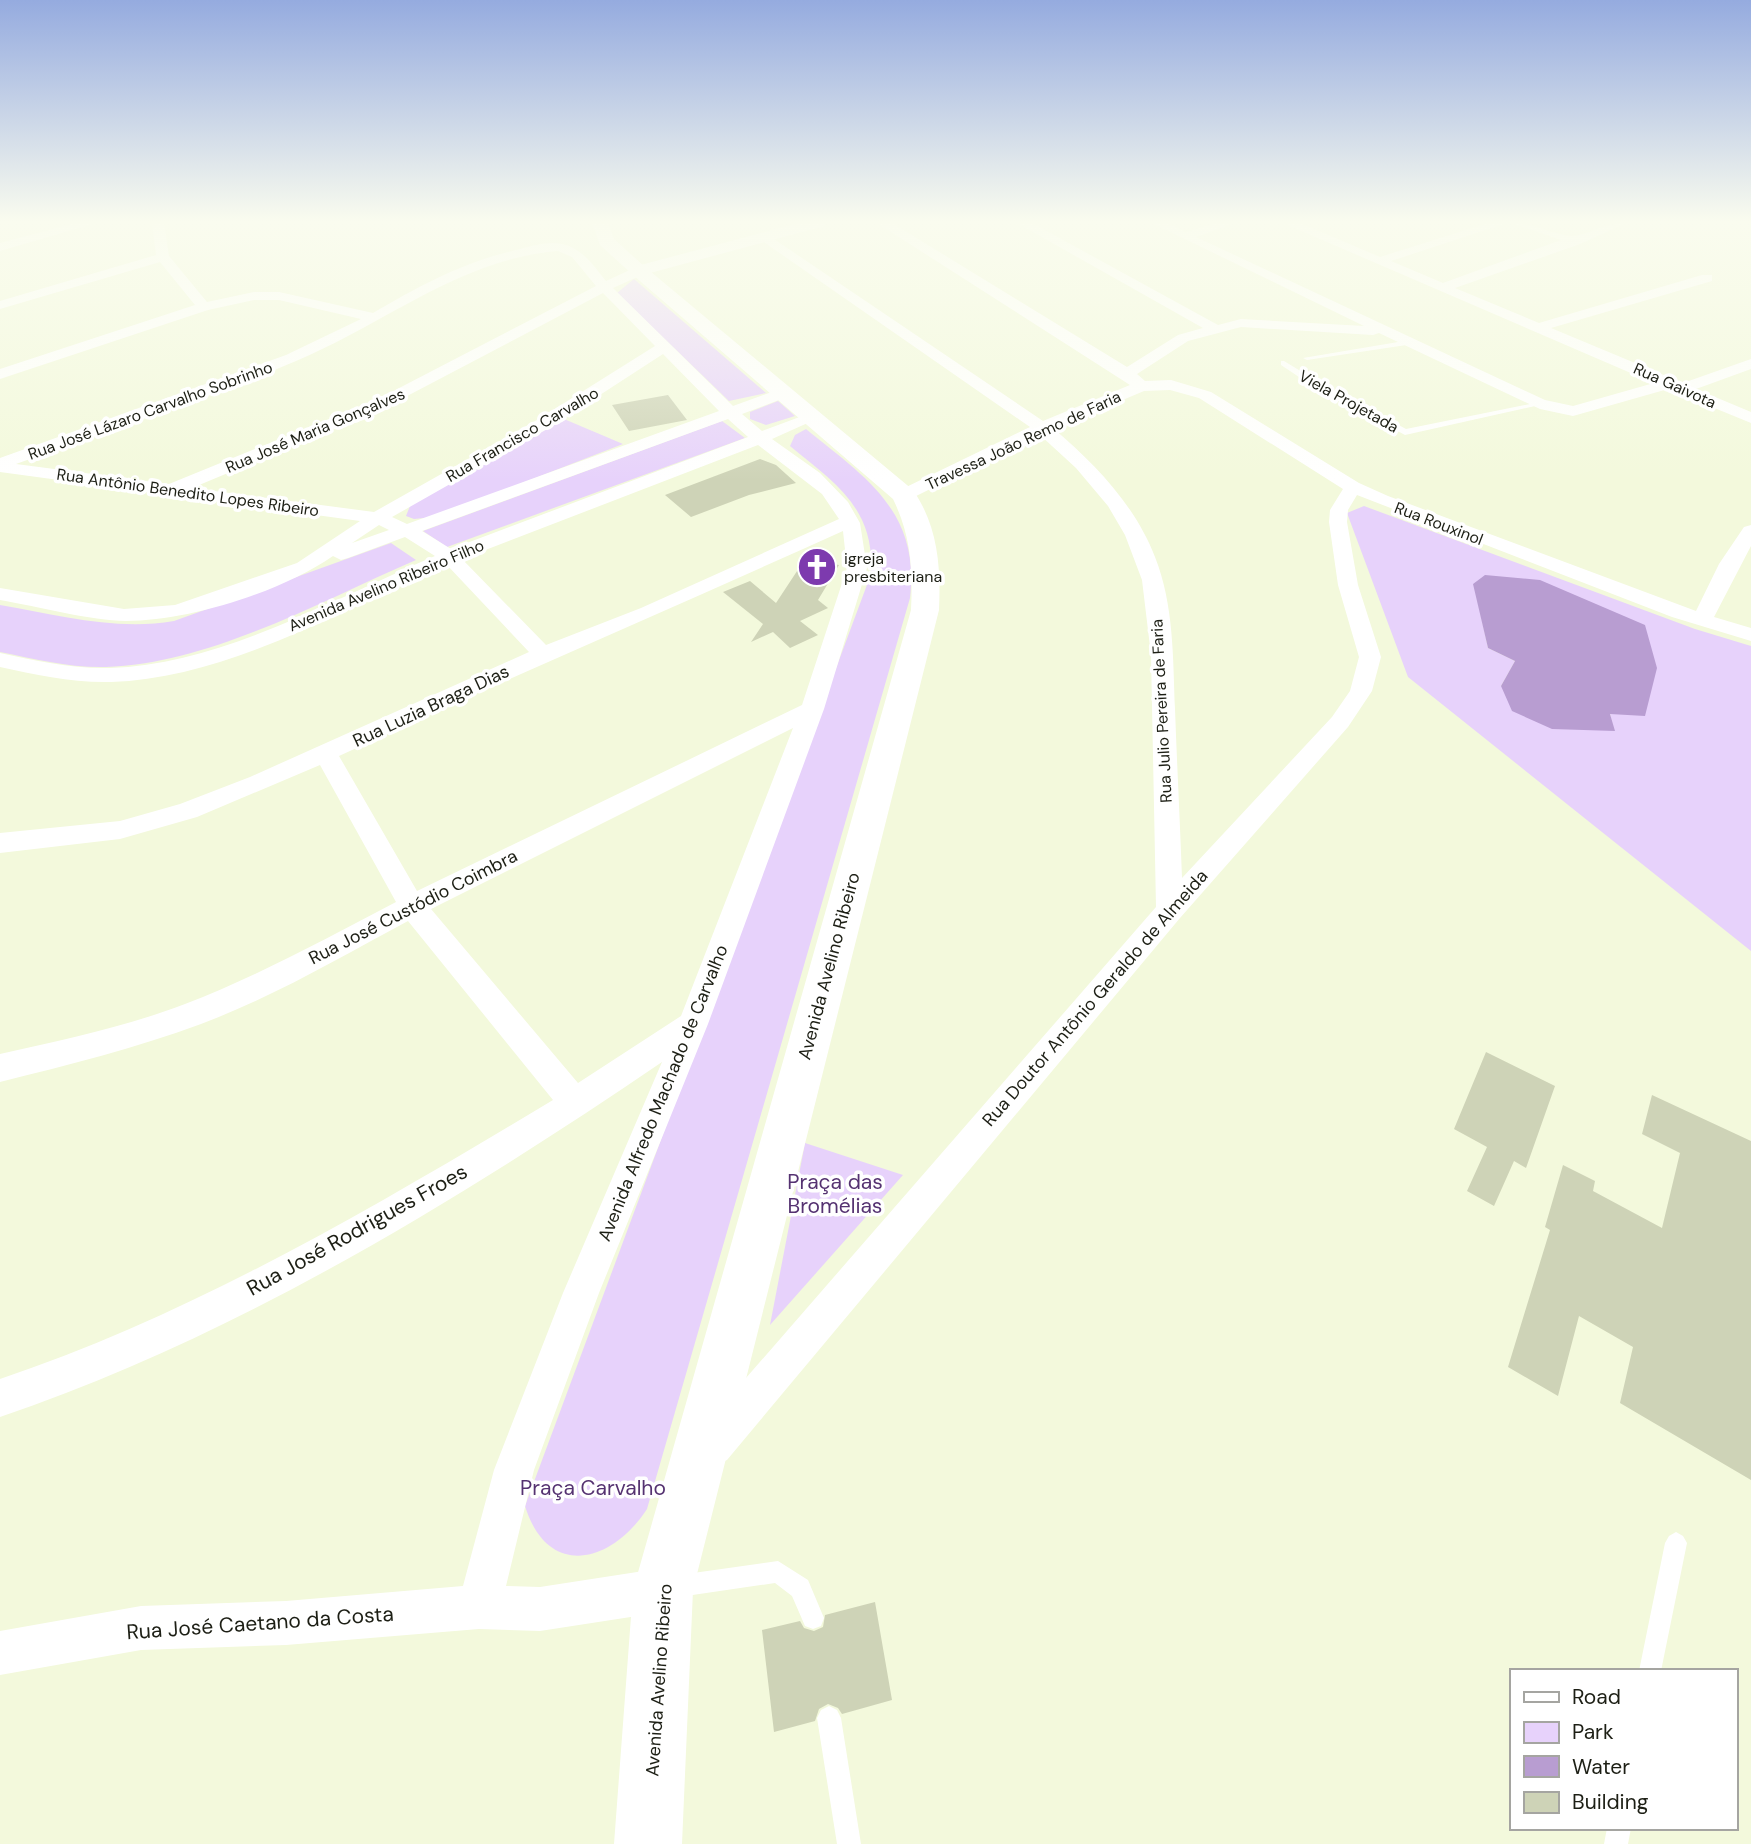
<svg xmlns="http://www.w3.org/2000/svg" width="1751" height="1844" font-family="'DM Sans',sans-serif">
<rect width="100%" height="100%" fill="#f3f9dc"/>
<path fill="#e7d2fb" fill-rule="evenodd" d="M634,279L766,393L729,401L617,293Z
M778,401L795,416L766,425L750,419V412Z
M564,419L623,444L434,517L414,519L406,516L410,506Z
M722,421L745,438L447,547L423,531Z
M806,429C866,478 920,511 910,598L647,1509C612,1563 548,1580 525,1506L871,574C875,508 836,484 790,446L795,435Z
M1364,506L1695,629L1751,646V951L1408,677L1347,513ZM1474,584L1610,714L1614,731L1501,686L1515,661L1488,648Z
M391,543L416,560C321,601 210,664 106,667C70,668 35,659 0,652V605C58,615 116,631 174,621Z
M805,1143L903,1175L770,1325Z"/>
<path fill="#b89dd1" d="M1485,575L1540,580L1645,625L1657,668L1645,716L1610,714L1615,731L1552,729L1512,711L1501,686L1515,661L1488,648L1473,584Z"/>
<path fill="#ced3b7" d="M668,395L687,420L629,431L612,405Z
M760,459L776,465L796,483L749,495L691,517L665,495Z
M805,559L839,565L818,600L828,608L800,621L818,635L790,648L773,632L751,642L763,624L723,592L750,581L776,603Z
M1486,1052L1555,1086L1526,1168L1514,1161L1494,1206L1467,1191L1487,1147L1454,1129Z
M1652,1095L1751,1141V1480L1620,1403L1633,1347L1579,1316L1558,1396L1508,1367L1550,1230L1545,1227L1563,1165L1595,1181L1593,1191L1662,1228L1680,1153L1642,1134Z
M875,1602L892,1700L842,1714L838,1708L828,1704L819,1709L815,1721L774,1732L762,1630L800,1621L804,1628L814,1631L823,1627L825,1615Z"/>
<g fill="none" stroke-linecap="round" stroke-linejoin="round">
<path fill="#fff" fill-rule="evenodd" d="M1410,340L1414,342L1413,344L1307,360L1303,358Z
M1284,361L1317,381L1406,429L1540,402L1544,404L1405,435L1311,385L1281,365V361Z
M1676,1532L1683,1536L1687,1543L1661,1671H1639L1665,1543L1669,1536Z
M778,1561L808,1580L824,1618L821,1626L813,1629L805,1626L792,1596L775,1583L679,1597L671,1594L668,1586L671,1578L679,1575Z
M829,1706L837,1710L841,1718L861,1844H837L817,1718L821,1710Z
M1607,1828H1631L1628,1844H1604Z"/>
<path fill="#fff" fill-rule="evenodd" d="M76,223H96L0,251V243Z
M152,223H164L169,256L207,302L254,292H279L373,313C423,284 463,262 520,249C532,246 549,241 562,244C582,248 594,266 606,281L634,268H644V274L613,288L733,406L780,389H792V395L742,414L762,431L813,412L821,417L772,439L820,473L848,502L860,523L867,568L824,709L708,1024L599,1293L534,1470L506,1586L540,1587L663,1568L678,1575L685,1590L678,1605L663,1612L540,1631L479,1629L286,1645L141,1650L0,1675V1631L141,1606L286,1601L463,1586L494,1470L563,1293L662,1062C456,1202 237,1336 0,1417V1379C196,1313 376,1206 553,1100L408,921C341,957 273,997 201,1024C136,1048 68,1065 0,1082V1054C62,1040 125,1027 185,1004C258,976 327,938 396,902L320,765L197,817L120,839L0,853V833L120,821L180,804L250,777L529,652L447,565C343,609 226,679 111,682C73,683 36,675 0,667V653C36,661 73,669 110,668C221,665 335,598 435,556L405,537L348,558L341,560L333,556C281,592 189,621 126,621C92,621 36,606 0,600V588L124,609L175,605L297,563L360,521L0,472V458L286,355L361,319L279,300H254L208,310L0,379V369L195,305L160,262L0,309V301L156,255ZM558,251L572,257L596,286L378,399L169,484L16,464C109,430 205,400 296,361C385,324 460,259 558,251ZM603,293L655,346L537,420L374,512L192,488L390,405ZM663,354L719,411L407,524L392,517L549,428ZM728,419L748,437L451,549L422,531ZM758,445L822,494L839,519L641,608L546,645L462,559ZM379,525L389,530L352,543ZM843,531L847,568L802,705L417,891L339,756C506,679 675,607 843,531ZM793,728L681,1016L578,1083L431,909Z
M877,223H892L1127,367L1178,335L1203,328L1017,223H1032L1218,325L1241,319L1364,326L1152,223H1168L1186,232L1216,223H1235L1196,237L1545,400L1573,406L1654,383L1283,223H1300L1380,257L1488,223H1507L1391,261L1443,283L1561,240L1512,223C1534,223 1552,235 1572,236C1585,236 1605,223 1626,223L1580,244L1455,288L1539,323L1702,275H1712V281L1551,328L1683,383L1751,359V369L1696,389L1751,412V423L1668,389L1573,416L1540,409L1379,333L1373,335L1241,327L1188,341L1137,374L1145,381L1171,380L1211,392L1359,483L1388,496L1696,611L1719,564L1744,527L1751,525V546L1714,617L1751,628V641L1672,617L1357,495L1348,510L1347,522L1358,585L1381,657L1372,691L1348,727L1180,918L727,1460L713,1466L699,1460L693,1446L699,1432L1156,907L1151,655L1142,580L1125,535L1108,506L1076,468L1040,435L910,499H898L895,495L898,491L1030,427L758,238L768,235L1043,421L1130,385ZM1170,390L1199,398L1343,489L1330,510L1329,522L1338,585L1359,657L1350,691L1332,717L1182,878C1180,822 1177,765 1175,709C1173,658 1174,605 1155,557C1135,505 1095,464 1054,429L1144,391Z"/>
<path fill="#fff" fill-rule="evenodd" d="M799,223H826L824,226L639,276L630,271L633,267Z"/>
<path fill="#fff" fill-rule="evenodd" d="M592,223H608L614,239L645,267L913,490C938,526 941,567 939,610L693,1590L682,1844H614L633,1590L911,610C913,569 911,536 893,499L633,275L600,245Z"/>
</g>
<linearGradient id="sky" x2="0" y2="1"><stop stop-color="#95abdf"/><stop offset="0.46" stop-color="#fafcef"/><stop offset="1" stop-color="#fafcef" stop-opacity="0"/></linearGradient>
<rect width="1751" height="481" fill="url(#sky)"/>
<defs>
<g id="church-disc" transform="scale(2.0125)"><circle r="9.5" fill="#7d3aae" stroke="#fff"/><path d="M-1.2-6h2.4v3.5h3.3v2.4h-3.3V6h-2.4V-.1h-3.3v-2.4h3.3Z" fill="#fff"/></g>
</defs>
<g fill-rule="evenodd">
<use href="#church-disc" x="817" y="567"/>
</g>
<g text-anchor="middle" stroke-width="7" stroke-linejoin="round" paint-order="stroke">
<g font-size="16" fill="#1d1f15" stroke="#fff">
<text transform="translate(1675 385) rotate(24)" y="6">Rua Gaivota</text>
<text transform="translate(1349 401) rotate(29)" y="6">Viela Projetada</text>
<text transform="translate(150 410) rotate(-20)" y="6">Rua José Lázaro Carvalho Sobrinho</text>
<text transform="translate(315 430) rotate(-23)" y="6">Rua José Maria Gonçalves</text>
<text transform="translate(522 434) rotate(-30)" y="6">Rua Francisco Carvalho</text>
<text transform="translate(1023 440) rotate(-25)" y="6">Travessa João Remo de Faria</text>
<text transform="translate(188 492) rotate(8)" y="6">Rua Antônio Benedito Lopes Ribeiro</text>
<text transform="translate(1439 523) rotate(21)" y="6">Rua Rouxinol</text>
<text transform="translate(386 585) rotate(-23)" y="6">Avenida Avelino Ribeiro Filho</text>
<text transform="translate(1161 711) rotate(-93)" y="6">Rua Julio Pereira de Faria</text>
</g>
<g font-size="16" fill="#1d1f15" stroke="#fff" text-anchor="start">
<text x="844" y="564">igreja<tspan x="844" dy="18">presbiteriana</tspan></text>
</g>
<g font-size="18" fill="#1d1f15" stroke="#fff">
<text transform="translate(431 706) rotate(-25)" y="6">Rua Luzia Braga Dias</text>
<text transform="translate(413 907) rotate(-27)" y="6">Rua José Custódio Coimbra</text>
<text transform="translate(829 966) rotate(-75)" y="6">Avenida Avelino Ribeiro</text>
<text transform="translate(1095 998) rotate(-49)" y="6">Rua Doutor Antônio Geraldo de Almeida</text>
<text transform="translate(663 1093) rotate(-68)" y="6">Avenida Alfredo Machado de Carvalho</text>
<text transform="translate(659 1680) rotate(-86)" y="6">Avenida Avelino Ribeiro</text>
</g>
<g font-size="21" fill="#553271" stroke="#fff">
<text x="835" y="1189">Praça das<tspan x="835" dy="24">Bromélias</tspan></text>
<text x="593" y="1495">Praça Carvalho</text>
</g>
<g font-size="21" fill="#1d1f15" stroke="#fff">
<text transform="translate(357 1230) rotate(-29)" y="7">Rua José Rodrigues Froes</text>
<text transform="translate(260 1623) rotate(-4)" y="7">Rua José Caetano da Costa</text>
</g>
</g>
<rect x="1510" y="1669" width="228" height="161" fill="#ffffff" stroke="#a5a5a1" stroke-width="2"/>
<rect x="1524" y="1692" width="35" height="10" fill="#ffffff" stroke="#a5a5a1" stroke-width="2"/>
<text x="1572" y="1704" font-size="21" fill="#1d1f15">Road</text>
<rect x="1524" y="1722" width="35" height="21" fill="#e7d2fb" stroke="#a5a5a1" stroke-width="2"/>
<text x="1572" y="1739" font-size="21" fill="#1d1f15">Park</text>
<rect x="1524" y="1756" width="35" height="21" fill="#b89dd1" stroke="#a5a5a1" stroke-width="2"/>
<text x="1572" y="1774" font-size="21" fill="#1d1f15">Water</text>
<rect x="1524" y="1792" width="35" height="21" fill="#ced3b7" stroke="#a5a5a1" stroke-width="2"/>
<text x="1572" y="1809" font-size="21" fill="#1d1f15">Building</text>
</svg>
